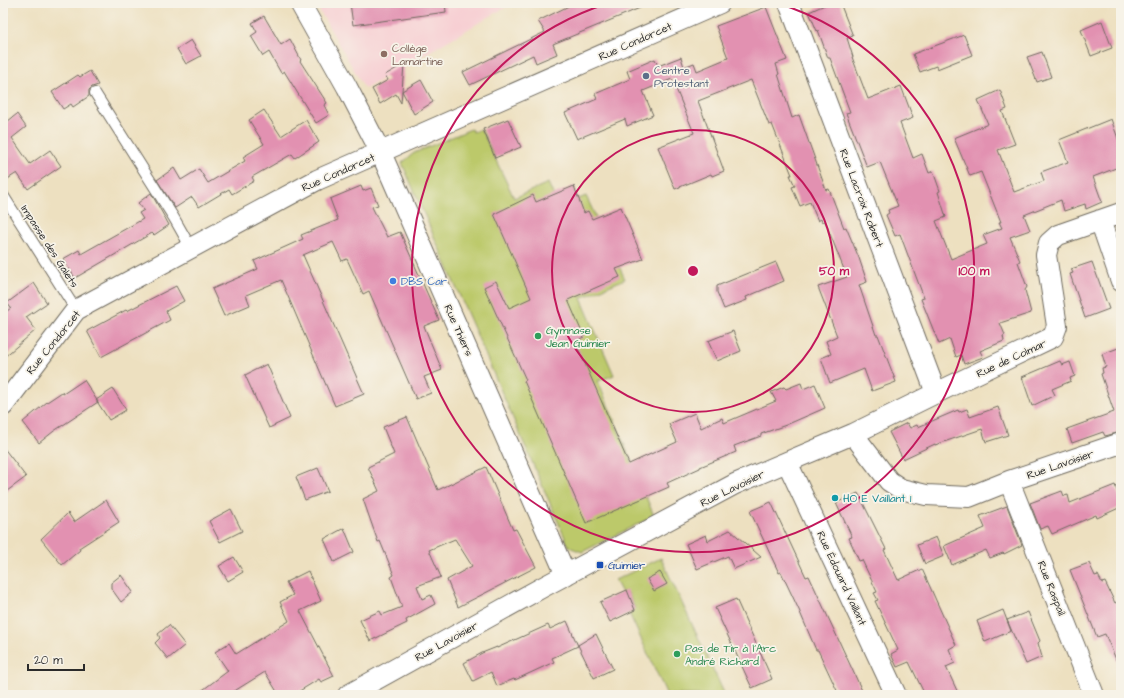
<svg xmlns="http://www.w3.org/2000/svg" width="1124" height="698" font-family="'Architects Daughter',sans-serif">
<rect width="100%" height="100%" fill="#f7f3e8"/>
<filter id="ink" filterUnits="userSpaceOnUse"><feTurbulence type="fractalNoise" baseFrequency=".025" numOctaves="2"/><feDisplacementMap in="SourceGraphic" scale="8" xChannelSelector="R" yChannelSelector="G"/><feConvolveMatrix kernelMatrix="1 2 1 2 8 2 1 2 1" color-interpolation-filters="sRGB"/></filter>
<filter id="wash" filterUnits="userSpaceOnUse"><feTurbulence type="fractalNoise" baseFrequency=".012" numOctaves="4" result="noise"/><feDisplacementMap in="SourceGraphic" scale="16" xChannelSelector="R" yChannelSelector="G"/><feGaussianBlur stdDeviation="0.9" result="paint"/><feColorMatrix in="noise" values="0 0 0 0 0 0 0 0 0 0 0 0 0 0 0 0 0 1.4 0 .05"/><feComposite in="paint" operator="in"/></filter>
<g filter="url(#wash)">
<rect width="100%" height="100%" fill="#ede0c0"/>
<path fill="#f7cfd3" d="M315,3H513L365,89Z"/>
<path fill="#bcc96a" stroke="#747a4a" d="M471,129L473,132L481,129L514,198L548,183L559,207L586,196L625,279L581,298L614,375L598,381L654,516L582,552L569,547L402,163L414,153Z
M661,558L725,695H667L629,613L635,609L627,591L622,593L615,580Z"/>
<g id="blocks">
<path fill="#e291b1" d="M350,3H445L446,12L353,25Z
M575,3H652L553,44L557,54L536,63L533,55L470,85L463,72L545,32L538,21Z
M829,3H840L853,36L847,38L853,57H852L868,99L901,86L913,118L900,123L913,158L922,154L929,173L933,171L940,191L938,192L946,217L936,221L951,259L987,244L983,235L1002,228L999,222H1001L981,172L970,176L954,138L988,124L978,100L1000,90L1007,109L1002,111L1015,144L998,150L1014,192L1044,181L1041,172L1068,162L1059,140L1111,119L1121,147V166L1093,177L1102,202L1086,209L1085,204L1064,211L1061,200L1024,215L1030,230L1010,237L1020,261L1018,262L1027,287L1025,290L1031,313L1000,323L1005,335L1003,336L1004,341L980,351L983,357L964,364L961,355L956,357L950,339L939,344L921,299L924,298L900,234L895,236L886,215L889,213L888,210L898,206L880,162L867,167L846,113L850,112L830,58H828L818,30L817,31L809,12Z
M766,7L787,60L776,64L779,74H778L792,118L799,115L826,190L829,189L844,228L846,227L859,258L867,282L859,285L876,335H878L896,382L872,391L864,369L830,383L821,358L831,354L826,341L837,336L818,287L847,277L825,221L822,222L821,219L818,221L810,202L800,206L792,187L795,186L790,175H792L772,124L769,125L751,80L698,101L724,171L712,176L711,174L675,189L658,147L694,133L672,79L643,91L653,115L627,126L625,119L577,139L565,113L597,99L595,94L630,79L627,71L655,59L658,66L681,57L684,67L694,63L697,71L728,58L716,26Z
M264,16L281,45L290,39L301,60L300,61L327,103L324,105L329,115L316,123L284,71L281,73L269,52L263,56L251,36L257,32L252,23Z
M1102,21L1112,48L1091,56L1081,30Z
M964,35L972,55L937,69L936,66L920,72L913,54Z
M191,40L201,56L186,64L177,49Z
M1042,52L1051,77L1037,82L1027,57Z
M404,64L402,91L421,80L433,102L414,114L402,91L401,103L396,94L380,104L372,89L388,80L385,75Z
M90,71L98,85L92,87L89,90V96L73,107L71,104L63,109L52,92L78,75L80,77Z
M264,110L281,136L306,120L319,142L295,158L292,154L252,177L254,181L232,194L229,189L199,207L192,197L175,208L157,180L174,168L181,180L199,169L208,183L245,161L243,157L264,144L249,120Z
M17,114L26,127L12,138L30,164L50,150L61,166L28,189L17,173L3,182V125Z
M508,119L521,147L495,158L483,129Z
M361,186L363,191L371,188L378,205L372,207L387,237L400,232L439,320L424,326L442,370L424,377L431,393L416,399L369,291L363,294L347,259L342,261L333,242L303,255L364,394L335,406L281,280L246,295L250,305L224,316L212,289L258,269L254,261L303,239L301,235L338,220L330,199Z
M574,186L584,213L588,211L592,219L621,207L643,259L616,269L620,277L568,300L584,337L575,341L629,464L677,442L669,424L695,413L701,428L722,418L724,423L776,401L771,392L784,387L786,389L801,383L803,389L815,384L825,408L786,425L761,434V436L734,446L736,452L700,467V468L667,483L669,487L586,523L524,381L526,380L484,287L496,281L509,308L531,298L494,214L533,195L536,202Z
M151,193L169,225L154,235L152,233L75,278L63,259L79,250L81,254L143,219L139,213L144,210L138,203Z
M776,262L784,281L746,297L747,300L724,309L717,292V286Z
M1092,262L1109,309L1085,318L1070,274L1073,273L1071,269Z
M34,283L47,303L26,317L36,330L3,358V314L11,308L7,303Z
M176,286L184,301L166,311L170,320L101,357L87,331L126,310L127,311Z
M733,331L741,351L717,361L708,341Z
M1121,347V432L1105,436L1103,432L1072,443L1067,429L1114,412L1101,374L1103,373L1102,368L1106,367L1102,354Z
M1060,361L1062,365L1070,362L1075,376L1070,378L1071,381L1052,389L1055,395L1032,406L1022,377Z
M267,364L290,418L269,428L245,375Z
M84,380L98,402L54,431L39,443L23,422L47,402L62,392L63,394Z
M113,389L126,410L109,420L96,400Z
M998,407L1008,435L986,442L982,429L935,445V444L903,459L889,432L907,423L910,428L917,425L918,427L958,410L959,412L967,409L970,417Z
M407,417L438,490L486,467L513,530L516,529L536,567L458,607L447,580L472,566L455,539L429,550L441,577L417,586L422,599L431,595L435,604L406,620L407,623L370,641L360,620L380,611L382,615L402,607L391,577L394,575L380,541L378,542L363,499L379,491L368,467L394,454L383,427Z
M3,447L26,477L3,494Z
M318,468L328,491L305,500L296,477Z
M1115,485L1121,501V507L1097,518L1096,515L1052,534L1048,526L1040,529L1030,503L1062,491L1064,496L1068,495L1070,503Z
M858,493L886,549L884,550L898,580L922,569L956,645L949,649L955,663L946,667L959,695H925L909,662L897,667L891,654L898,650L875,601L878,600L874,593L877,592L862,560L859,561L849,538L852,537L836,503Z
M106,500L119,522L79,548L80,550L62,565L41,539L68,513L74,522Z
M771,502L806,577L809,576L864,695H839L818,650H816L799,610L781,572L779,573L750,511Z
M1007,506L1022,545L1004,554L1003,553L990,558L986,550L952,565L944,546L985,528L980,516Z
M231,509L242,531L220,542L209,521Z
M344,528L354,552L334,562L324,539Z
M730,530L761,557L734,569L728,556L697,569L686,544L706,535L708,541Z
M936,537L944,556L925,564L917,545Z
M234,557L243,572L228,581L219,566Z
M1089,563L1095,576L1098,575L1102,583L1105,582L1115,603L1121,600V671L1105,634L1097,637L1070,570Z
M308,571L321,601L300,611L334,676L321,682L319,679L293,695H279L265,672L228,695H196L228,671L215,652L229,643L236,654L289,621L280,602L293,595L286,582Z
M660,572L667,584L654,591L647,579Z
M121,575L133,592L121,602L111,588V583Z
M627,590L635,610L610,622L600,602Z
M736,599L772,679L752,688L715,608Z
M1003,610L1011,631L985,642L977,621Z
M1028,612L1040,641L1038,643L1042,657L1026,664L1007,620Z
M567,621L578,646L552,658L554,662L515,680L514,679L497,686L491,672L473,681L464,663L482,653L497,647V648L548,625L550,629Z
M169,625L185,645L168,659L155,643L160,638L158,634Z
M596,634L613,669L594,678L578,645Z"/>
</g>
</g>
<g filter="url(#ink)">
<use href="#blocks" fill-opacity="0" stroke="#6f6a5f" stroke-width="1"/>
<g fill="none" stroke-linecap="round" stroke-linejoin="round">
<g stroke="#6f6a5f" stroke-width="12">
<path id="service" d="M95,93L174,218L191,248
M3,195L76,310"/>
</g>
<g stroke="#6f6a5f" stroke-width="22">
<path id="minor" d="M300,3L347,87L381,153L566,575
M789,3L936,393
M1100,220L1121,281
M3,406L76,310L317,180L720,3
M853,434L889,481L901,489L926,495L969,497L1009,481L1121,443
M787,462L896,695
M1009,481L1094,695
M348,695L543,587L735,484L853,434L936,393L1053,337L1057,326L1046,255L1049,243L1058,235L1121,213"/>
</g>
<use href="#service" stroke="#fff" stroke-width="10"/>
<use href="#minor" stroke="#fff" stroke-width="20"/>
</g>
</g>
<g fill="none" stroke="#c2185b" stroke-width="2">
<circle cx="693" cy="271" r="141"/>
<path d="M777 3A281 281 0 1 1 609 3"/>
</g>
<circle fill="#8d6e63" stroke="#f7f3e8" stroke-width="1.5" cx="384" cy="54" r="4"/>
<circle fill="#5c6f8a" stroke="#f7f3e8" stroke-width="1.5" cx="646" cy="76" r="4"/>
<circle fill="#3f7fe0" stroke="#f7f3e8" stroke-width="1.5" cx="393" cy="281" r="4"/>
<g fill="#2e9e5b" stroke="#f7f3e8" stroke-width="1.5">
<circle cx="538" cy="336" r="4"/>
<circle cx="677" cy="654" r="4"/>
</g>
<circle fill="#0f9aa8" stroke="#f7f3e8" stroke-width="1.5" cx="835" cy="498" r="4"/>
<rect fill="#1a4fb4" stroke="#f7f3e8" stroke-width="1.5" x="596" y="561" width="8" height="8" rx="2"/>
<g text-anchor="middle" stroke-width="3.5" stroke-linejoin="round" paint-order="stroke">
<g font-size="11" fill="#2b2b2b" stroke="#f7f3e8">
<text transform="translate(635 41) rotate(-24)" y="4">Rue Condorcet</text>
<text transform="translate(338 172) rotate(-24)" y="4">Rue Condorcet</text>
<text transform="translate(862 198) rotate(69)" y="4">Rue Lacroix Robert</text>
<text transform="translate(50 246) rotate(57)" y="4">Impasse des Galets</text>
<text transform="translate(459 330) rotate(66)" y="4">Rue Thiers</text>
<text transform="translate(53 342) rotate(-51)" y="4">Rue Condorcet</text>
<text transform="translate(1011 358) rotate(-25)" y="4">Rue de Colmar</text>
<text transform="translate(1060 464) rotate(-19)" y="4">Rue Lavoisier</text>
<text transform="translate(732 488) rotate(-26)" y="4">Rue Lavoisier</text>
<text transform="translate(842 578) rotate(65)" y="4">Rue Édouard Vaillant</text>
<text transform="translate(1052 588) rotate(68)" y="4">Rue Raspail</text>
<text transform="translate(446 641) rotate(-29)" y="4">Rue Lavoisier</text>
</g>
<g font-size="11" fill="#785e54" stroke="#f7f3e8" text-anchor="start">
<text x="392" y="52">Collège<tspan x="392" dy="13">Lamartine</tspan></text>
</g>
<g font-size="11" fill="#4e5e75" stroke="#f7f3e8" text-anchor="start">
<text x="654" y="74">Centre<tspan x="654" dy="13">Protestant</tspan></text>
</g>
<g font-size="11" fill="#366cbe" stroke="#f7f3e8" text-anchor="start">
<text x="401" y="285">DBS Car</text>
</g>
<g font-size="11" fill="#27864d" stroke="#f7f3e8" text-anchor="start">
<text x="546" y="334">Gymnase<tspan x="546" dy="13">Jean Guimier</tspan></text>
<text x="685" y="652">Pas de Tir à l'Arc<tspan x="685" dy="13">André Richard</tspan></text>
</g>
<g font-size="11" fill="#0d838f" stroke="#f7f3e8" text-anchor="start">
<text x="843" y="502">HO E Vaillant 1</text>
</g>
<g font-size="11" fill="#164399" stroke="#f7f3e8" text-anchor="start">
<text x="608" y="569">Guimier</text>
</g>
</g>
<circle cx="693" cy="271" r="6" fill="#c2185b" stroke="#f7f3e8" stroke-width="2"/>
<g font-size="12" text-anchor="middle" font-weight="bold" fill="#c2185b" stroke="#f7f3e8" stroke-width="3.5" stroke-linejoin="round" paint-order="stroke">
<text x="834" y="275">50 m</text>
<text x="974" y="275">100 m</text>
</g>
<rect width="1124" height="698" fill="none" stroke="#f7f3e8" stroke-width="16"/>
<path d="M28 664v6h56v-6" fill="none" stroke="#2b2b2b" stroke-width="2"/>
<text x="34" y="664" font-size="12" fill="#2b2b2b" stroke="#f7f3e8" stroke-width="3" paint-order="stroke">20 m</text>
</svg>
